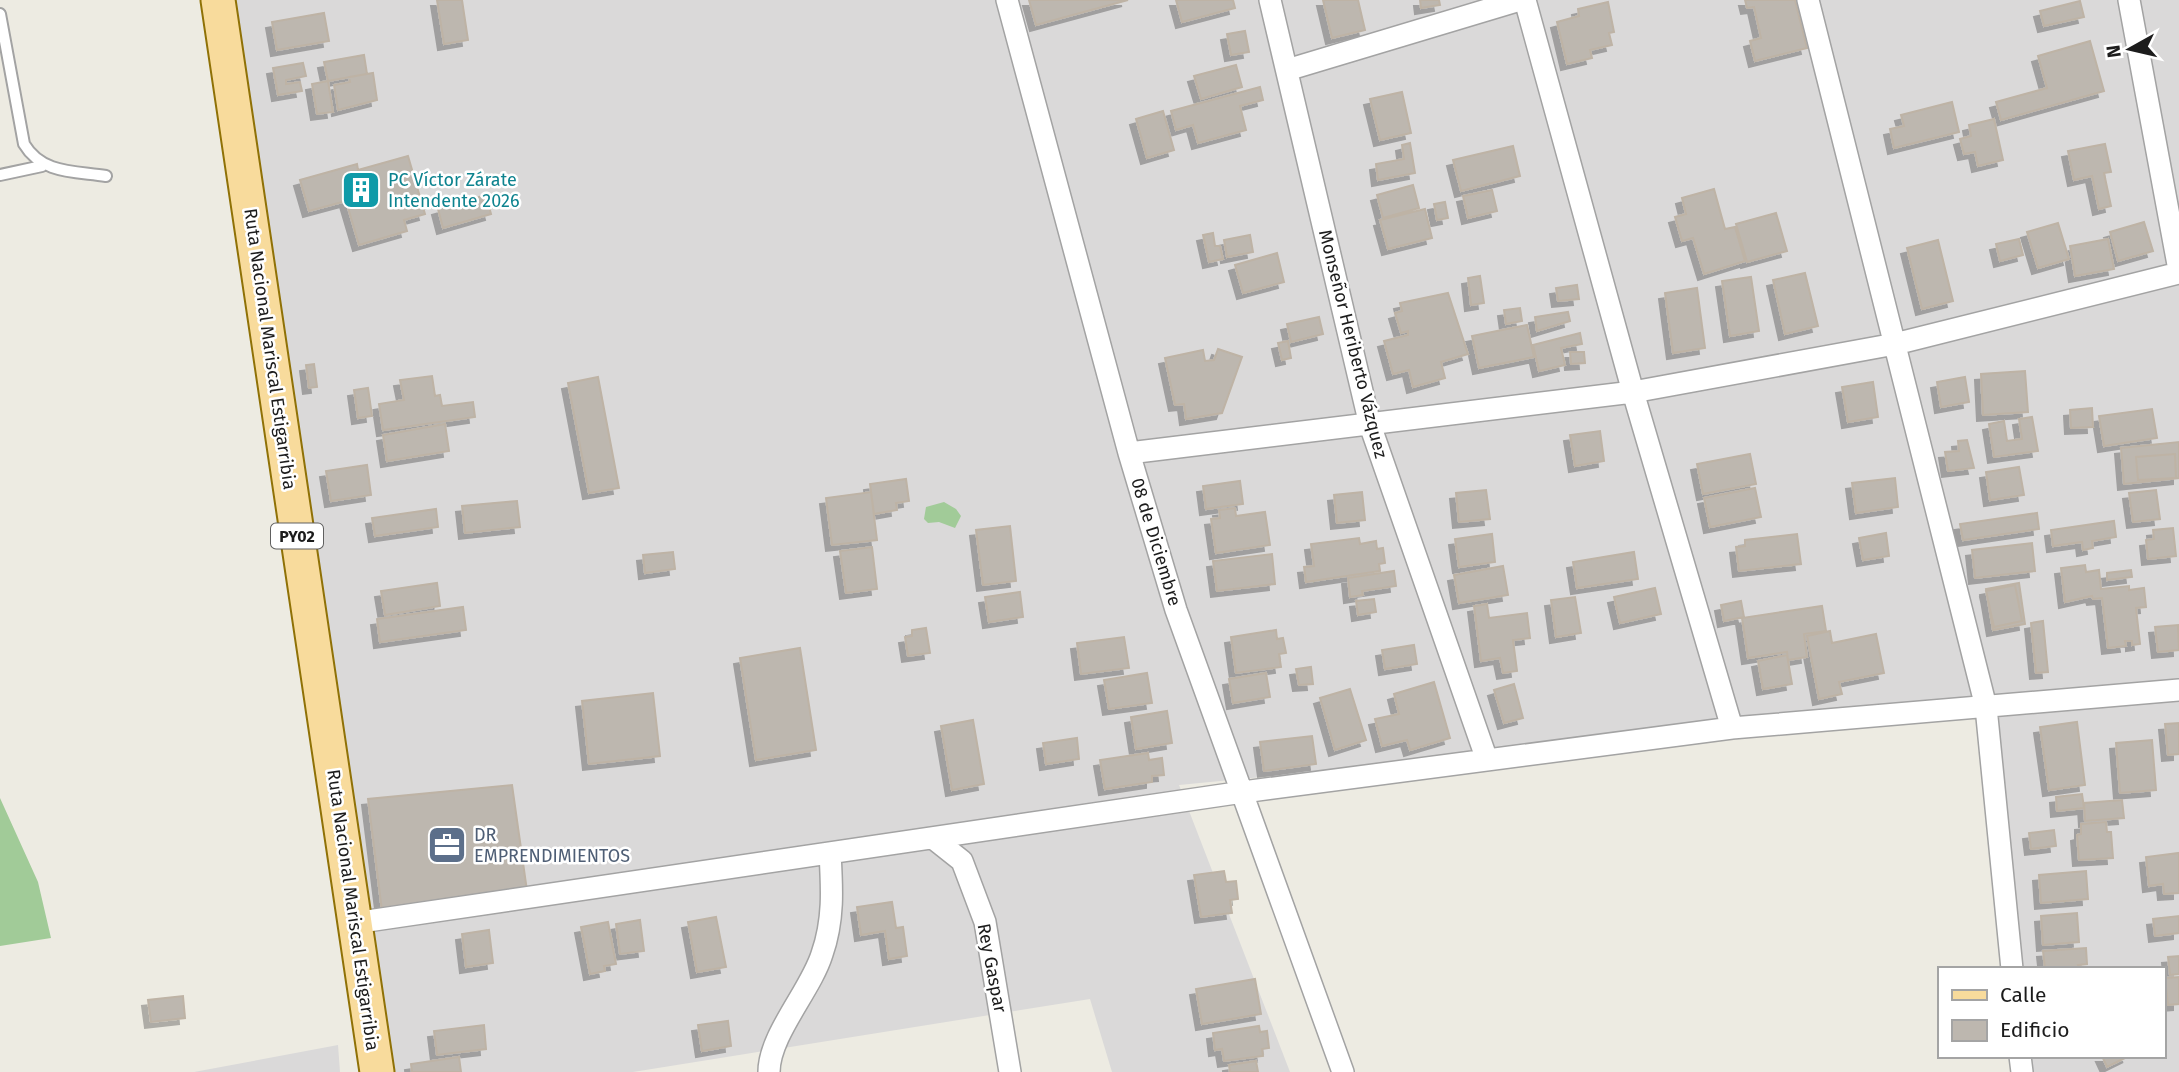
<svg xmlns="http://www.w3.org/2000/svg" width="2179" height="1072" font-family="'Fira Sans',sans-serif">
<defs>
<filter id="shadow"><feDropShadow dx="-6" dy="6" stdDeviation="0" flood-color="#0004"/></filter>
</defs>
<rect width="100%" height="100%" fill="#edebe2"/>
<path fill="#dad9d9" d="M227,0H2179V1072H2011L2010,1056H2163V969H2001L1975,708L1179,785L1290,1072H1112L1090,999L633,1072H387Z
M338,1045L340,1072H194Z"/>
<path fill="#a1cb98" d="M944,502L956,509L961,516L955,528L939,522L928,523L924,519L926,507Z
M0,798L38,882L51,938L0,946Z"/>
<path fill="#bdb7af" stroke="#beb3a5" stroke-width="2" filter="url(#shadow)" d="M437,0H462L468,40L444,44Z
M1029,0H1128L1036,25Z
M1176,0H1233L1235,8L1182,22Z
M1323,0H1358L1365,30L1332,38Z
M1420,0H1439L1440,5L1421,8Z
M1745,0H1795L1807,48L1755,61L1750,41L1761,38L1754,7L1747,8Z
M2080,1L2084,17L2044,26L2040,11Z
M1608,2L1614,32L1609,33L1612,45L1590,50L1592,58L1567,64L1557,22L1579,16L1578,9Z
M324,13L329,41L277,50L272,22Z
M1245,31L1249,52L1231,55L1227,34Z
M2090,41L2104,91L2001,120L1996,102L2047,88L2038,56Z
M364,55L367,74L328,81L324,62Z
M303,63L306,76L286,80V84L300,82L302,91L278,95L273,68Z
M1236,65L1242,87L1201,99L1194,76Z
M373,73L377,100L338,110L334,85L350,82L349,77Z
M328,81L333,112L317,114L312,84Z
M1260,87L1263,100L1240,106L1246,130L1198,143L1193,125L1176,130L1171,111Z
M1402,92L1411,133L1380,140L1370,99Z
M1952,102L1959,132L1894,148L1890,129L1904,126L1901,115Z
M1163,111L1174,150L1147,158L1136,119Z
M1994,119L2003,160L1978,166L1975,152L1964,154L1960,139L1971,136L1969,125Z
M1410,143L1415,173L1378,180L1376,164L1404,159L1402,145Z
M2105,144L2111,172L2104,173L2111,206L2099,209L2092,176L2074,180L2068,151Z
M1513,146L1520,176L1461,191L1453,160Z
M408,156L425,214L404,220L407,231L359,245L346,201L309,211L300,180L357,164L358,170Z
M1413,185L1419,208L1383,218L1377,195Z
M1714,189L1725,229L1735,227L1745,261L1704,274L1693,238L1682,241L1675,217L1686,214L1682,198Z
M1492,190L1497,211L1468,218L1463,196Z
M486,195L491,214L443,228L438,209Z
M1445,202L1448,218L1437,220L1434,204Z
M1425,209L1432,238L1388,249L1380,220Z
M1776,213L1787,251L1747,262L1736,224Z
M2144,222L2153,251L2118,261L2110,232Z
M2058,223L2069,259L2038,268L2027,232Z
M1213,233L1215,246H1220L1223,259L1209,262L1203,235Z
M1250,235L1253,252L1227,257L1224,240Z
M2019,239L2023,255L2000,261L1996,244Z
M2108,239L2114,269L2075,276L2070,246Z
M1938,240L1953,301L1922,309L1907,248Z
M1277,253L1284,282L1243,293L1235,265Z
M1805,273L1818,326L1785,334L1773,280Z
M1480,276L1484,303L1471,305L1468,278Z
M1751,277L1759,331L1730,336L1722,281Z
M1577,285L1579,299L1558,301L1556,288Z
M1697,288L1705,348L1673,353L1665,293Z
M1448,293L1468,354L1441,362L1445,378L1413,387L1409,370L1393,374L1384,341L1408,335V331L1401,333L1395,313L1402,311L1400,303Z
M1520,308L1522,321L1506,324L1504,310Z
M1568,312L1570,321L1537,331L1535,317Z
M1319,317L1323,334L1291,342L1287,324Z
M1527,325L1534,357L1479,368L1472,336Z
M1580,333L1582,344L1561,348L1565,365L1539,371L1533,345Z
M1288,341L1291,358L1282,360L1278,343Z
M1218,349L1242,357L1222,413L1186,419L1184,404L1175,405L1165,358L1203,350L1205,361L1214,360Z
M1570,352H1584L1585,363L1571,364Z
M314,364L317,387L309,388L306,365Z
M2025,371L2028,412L1983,415L1981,374Z
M432,376L435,396L440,395L442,406L473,402L475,417L383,430L379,404L404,400L400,380Z
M598,377L619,488L589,493L568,383Z
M1965,377L1969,402L1941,407L1937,382Z
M1873,382L1878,417L1848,422L1842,387Z
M368,388L372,416L358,418L354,390Z
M2092,408L2093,427L2071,428L2070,410Z
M2152,409L2157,438L2104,446L2099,416Z
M2032,417L2038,451L1994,457L1989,424L2004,421L2007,441L2022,439L2019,419Z
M445,424L449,451L387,461L383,435Z
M1600,431L1604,461L1575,466L1570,435Z
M1967,440L1974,468L1948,471L1945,452L1959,451L1958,441Z
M2179,442V478L2124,484L2121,448Z
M1750,454L1756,484L1703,494L1697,464Z
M2175,454L2176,478L2138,480L2136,457Z
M367,465L371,495L331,501L326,471Z
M2019,467L2024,495L1990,500L1986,472Z
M1895,478L1898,507L1856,513L1852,483Z
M906,479L909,501L896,503L897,510L874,514L870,484Z
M1240,481L1243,504L1206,509L1203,486Z
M1755,488L1761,517L1710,527L1704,498Z
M1486,490L1490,519L1459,522L1456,493Z
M2156,490L2160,519L2133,522L2129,493Z
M871,492L877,540L832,545L826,498Z
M1362,492L1365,520L1337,523L1334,495Z
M517,501L520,527L465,533L462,506Z
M1235,508L1236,516L1265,512L1270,545L1216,553L1211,519L1220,518L1219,510Z
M436,509L438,527L375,536L372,518Z
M2037,513L2039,529L1963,540L1960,524Z
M2114,521L2116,537L2092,541L2093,548L2083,550L2082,542L2053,546L2051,530Z
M1010,526L1016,581L983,585L976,530Z
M2173,528L2176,556L2148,559L2146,540L2154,539L2153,530Z
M1886,533L1889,556L1863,560L1859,538Z
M1492,534L1495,562L1459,567L1455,539Z
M1797,534L1801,564L1739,571L1736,547L1745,546V540Z
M1359,538L1360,544L1376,541L1377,549L1383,548L1385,563L1379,564L1380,571L1306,582L1304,567L1314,566L1311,544Z
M2032,543L2035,571L1975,578L1972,550Z
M872,547L877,589L846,593L840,551Z
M673,552L675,569L645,573L643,555Z
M1634,552L1638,579L1577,588L1573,562Z
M1272,554L1275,584L1217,591L1213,561Z
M2085,565L2086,572L2099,570L2101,589L2129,586V590L2144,588L2146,607L2136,608L2140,644L2132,645V641H2125L2126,646L2108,648L2102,598L2093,599L2092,596L2065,602L2061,568Z
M1503,566L1508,595L1459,603L1454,575Z
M2131,570L2132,577L2107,580V573Z
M1394,571L1396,586L1362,591L1363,595L1350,597L1348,578Z
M437,583L440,606L385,615L381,591Z
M2019,583L2025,624L1993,630L1986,589Z
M2015,585L2022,621L1994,627L1986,591Z
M1655,588L1661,614L1620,623L1614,597Z
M1020,592L1023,617L989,622L985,597Z
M1575,597L1581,633L1556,637L1551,600Z
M1374,599L1376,612L1358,615L1356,601Z
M1741,601L1744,617L1724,621L1721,605Z
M1487,604L1489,618L1527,613L1530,638L1513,640L1517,671L1503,673L1500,658L1481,661L1474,606Z
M1822,606L1826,631L1804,634L1807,657L1788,660L1787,652L1748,658L1742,618Z
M463,607L466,630L380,642L377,619Z
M2043,621L2048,672L2036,673L2031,623Z
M2178,625L2179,650L2158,652L2155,627Z
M926,628L930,653L908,656L905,637L912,636V630Z
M1276,630L1277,639L1283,638L1286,653L1279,654L1281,667L1236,673L1231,637Z
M1830,631L1832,643L1876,634L1884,673L1839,682L1842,694L1819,699L1807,636Z
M1124,637L1129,668L1081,674L1077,643Z
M1414,645L1417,664L1385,669L1382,650Z
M800,648L816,750L756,760L740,658Z
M1787,655L1792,684L1763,689L1758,661Z
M1311,667L1313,684L1299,685L1296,669Z
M1147,673L1152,703L1109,709L1104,680Z
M1266,673L1270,697L1233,703L1229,679Z
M1434,682L1450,738L1410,750L1407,740L1382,746L1375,719L1399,714L1394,694Z
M1514,684L1523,718L1504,723L1494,690Z
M1350,689L1366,740L1335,750L1320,698Z
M653,693L660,756L589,764L582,701Z
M1167,711L1172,743L1136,749L1131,717Z
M973,720L984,784L952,790L941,726Z
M2077,722L2085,785L2049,790L2040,727Z
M2179,723V754L2168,755L2165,724Z
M1312,736L1316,764L1264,771L1260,742Z
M1077,738L1079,759L1046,764L1043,743Z
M2152,740L2156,790L2120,793L2116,743Z
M1148,753L1149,760L1162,758L1164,775L1152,776V782L1105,789L1100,760Z
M512,785L527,891L382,911L368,799Z
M2082,794L2084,808L2057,811L2056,797Z
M2122,800L2124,818L2085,821L2084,803Z
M2106,822L2107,832H2111L2113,858L2079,860L2077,835L2081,834V824Z
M2054,830L2056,846L2031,849L2029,833Z
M2179,853V893L2164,894L2163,884L2149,886L2146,857Z
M1224,871L1226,882L1236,881L1238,899L1230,900L1232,913L1201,917L1194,875Z
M2086,871L2088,899L2041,903L2039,875Z
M892,902L896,928L903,927L907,956L889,959L885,931L861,935L857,907Z
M2077,913L2079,942L2043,945L2041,916Z
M2179,916V933L2155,936L2153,919Z
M716,917L726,967L697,972L688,922Z
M640,920L644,951L620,954L616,924Z
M608,922L616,964L604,966L605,971L590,974L581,927Z
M489,930L493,963L466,967L462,934Z
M2086,948L2087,964L2078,965L2079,969H2045L2043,951Z
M2179,956V974L2170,975L2168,957Z
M2179,977V1004L2168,1005L2165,978Z
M1255,979L1261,1014L1202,1024L1196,989Z
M183,996L185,1018L151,1022L148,1000Z
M728,1021L731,1046L702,1051L698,1025Z
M484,1025L486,1049L437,1055L434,1031Z
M1259,1026L1260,1032L1267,1031L1269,1048L1262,1049L1263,1056L1224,1061L1222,1049L1215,1050L1213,1033Z
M2102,1056H2129L2107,1067Z
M459,1057L461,1072H412L411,1064Z
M1256,1061L1258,1072H1230L1229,1065Z"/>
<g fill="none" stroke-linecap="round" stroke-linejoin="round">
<g stroke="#a3a3a3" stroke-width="14">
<path id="lane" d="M0,14L24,144C42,174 74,171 106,176
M0,175L42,166"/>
</g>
<g stroke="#a3a3a3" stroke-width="24">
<path id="street" d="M1007,0L1129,453L1176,610L1343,1072
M1270,0L1370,425L1487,760
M1525,0L1633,392L1732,728
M1808,0L1986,707L2012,969
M2129,0L2179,270
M1287,70L1520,0
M1129,453L1633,392L1895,344L2179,273
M933,838L962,861L985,922L1010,1072
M354,923L1243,792L1732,728L2179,690
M2020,1056L2022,1072
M769,1072C769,1035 811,990 822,954C834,920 832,888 830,853"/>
</g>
<g stroke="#8f7106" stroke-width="37">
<path id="primary" d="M218,0L377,1072"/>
</g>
<use href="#lane" stroke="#fff" stroke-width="10"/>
<use href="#street" stroke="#fff" stroke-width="21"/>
<use href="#primary" stroke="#f8db9c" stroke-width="33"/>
</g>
<defs>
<g id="building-square" transform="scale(2.0125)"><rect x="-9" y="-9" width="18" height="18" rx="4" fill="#0f9aa8" stroke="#fff"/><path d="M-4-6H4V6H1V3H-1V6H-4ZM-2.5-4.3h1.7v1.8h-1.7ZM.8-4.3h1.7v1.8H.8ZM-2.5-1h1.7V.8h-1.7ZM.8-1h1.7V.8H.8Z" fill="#fff"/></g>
<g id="office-square" transform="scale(2.0125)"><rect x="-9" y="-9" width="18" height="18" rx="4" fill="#5c6f8a" stroke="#fff"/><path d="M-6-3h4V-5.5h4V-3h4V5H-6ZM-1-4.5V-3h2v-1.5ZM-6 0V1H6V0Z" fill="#fff"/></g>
</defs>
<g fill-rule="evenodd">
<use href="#building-square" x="361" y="190"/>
<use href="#office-square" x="447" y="845"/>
</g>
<g text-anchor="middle" stroke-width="5" stroke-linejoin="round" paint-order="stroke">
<rect fill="#fff" stroke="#606060" stroke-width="2" x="271" y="523.5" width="52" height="25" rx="5"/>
<g font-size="16" font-weight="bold" fill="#1c1c1c">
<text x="297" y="542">PY02</text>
</g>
<g font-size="18" fill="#0d838f" stroke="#fff" text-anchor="start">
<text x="388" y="186">PC Víctor Zárate<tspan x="388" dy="21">Intendente 2026</tspan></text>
</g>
<g font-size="18" fill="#1c1c1c" stroke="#fff">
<text transform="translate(1353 344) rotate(76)" y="6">Monseñor Heriberto Vázquez</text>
<text transform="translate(270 349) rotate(82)" y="6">Ruta Nacional Mariscal Estigarribia</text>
<text transform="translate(1156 542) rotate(73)" y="6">08 de Diciembre</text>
<text transform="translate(353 910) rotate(82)" y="6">Ruta Nacional Mariscal Estigarribia</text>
<text transform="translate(992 968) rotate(79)" y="6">Rey Gaspar</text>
</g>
<g font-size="18" fill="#4e5e75" stroke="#fff" text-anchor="start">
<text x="474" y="841">DR<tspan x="474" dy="21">EMPRENDIMIENTOS</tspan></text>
</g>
</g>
<rect x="1938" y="967" width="228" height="91" fill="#ffffff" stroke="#a4a4a4" stroke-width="2"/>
<rect x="1952" y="990" width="35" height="10" fill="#f8db9c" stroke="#a4a4a4" stroke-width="2"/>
<text x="2000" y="1002" font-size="21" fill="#1c1c1c">Calle</text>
<rect x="1952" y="1020" width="35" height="21" fill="#bdb7af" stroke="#a4a4a4" stroke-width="2"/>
<text x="2000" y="1037" font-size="21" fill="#1c1c1c">Edificio</text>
<g transform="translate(2130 49) rotate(262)" stroke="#ffffff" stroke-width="5" paint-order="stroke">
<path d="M0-5L12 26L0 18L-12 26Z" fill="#1c1c1c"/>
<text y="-10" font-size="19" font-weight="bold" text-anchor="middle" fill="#1c1c1c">N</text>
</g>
</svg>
